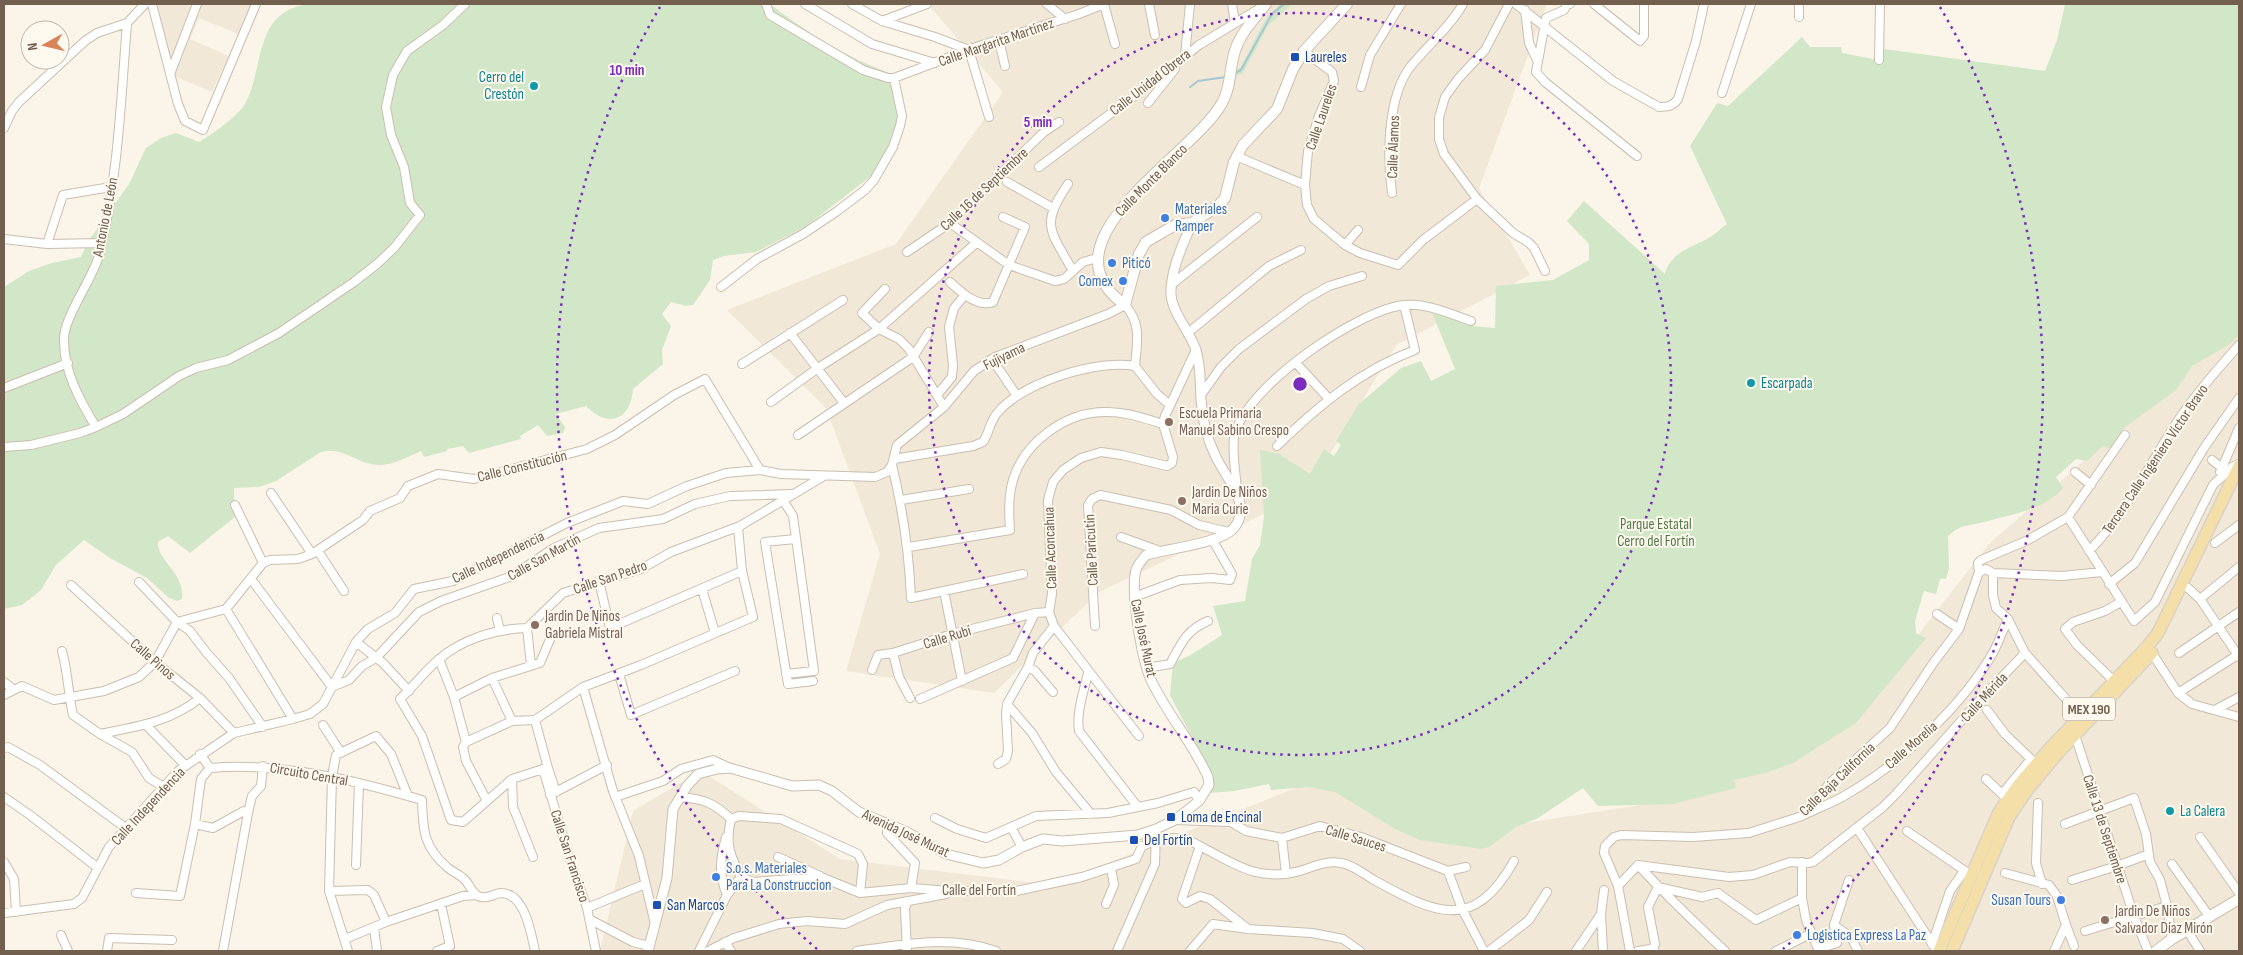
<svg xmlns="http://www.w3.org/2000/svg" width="2243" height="955" font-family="'Sofia Sans Condensed',sans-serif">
<rect width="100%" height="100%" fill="#faf5e8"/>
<path fill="#f1e8d7" d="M154,4H184L192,7L193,4H261L246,37L199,18L190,39L229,56L212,92L176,77Z
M928,4H1547L1479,188L1530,275L1396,345L1306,494L1099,592L994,693L846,671L880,554L826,408L727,310L896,244L1003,92Z
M2239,330V951H600L633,811L701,771L840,859L1053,885L1313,781L1506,826L1697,796L1870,697L1988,545L2198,360Z"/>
<path fill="#d1e7c7" d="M302,4H770C806,32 846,57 889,73L899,107L898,124L881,164L870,177L805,227L756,252L724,256L713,260L710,280L693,305L686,306L671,302L662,314L671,326L662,350L663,364L633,389C631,420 608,429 586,406L556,414L565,427L563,433L547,436L538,425L520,436L521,439L469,453L463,446L447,449V451L424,457L421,451C408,457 393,465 379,465C358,465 343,446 321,452L276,481L259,487L234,488L235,517L190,553L168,536L158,542C156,560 185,572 182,599L177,601L169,598L147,578L110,558L84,540L56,565L41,590L22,605L4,609V287L29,271L52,263L81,257L87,243L129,184L146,148L161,138L176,133L199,142C211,135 240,115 246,102C264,68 254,15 303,5Z
M1281,4H1292L1268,26L1243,73L1232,78V71L1240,68L1268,15Z
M2065,4H2239V335L2230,344L2192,366L2176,390L2125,427L2111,449L2103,446L2087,461L2076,459L2056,477L2063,488C2046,509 2010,515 1984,522C1969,526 1961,524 1948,536L1949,568L1946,579H1940L1936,594L1924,591L1915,621L1916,633L1926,638L1856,723L1793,763L1765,773L1734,780L1736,788L1673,804L1598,806L1583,788L1538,818L1516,827L1489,847L1482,849L1420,840L1397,830L1335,792L1307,787L1271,790L1269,784L1234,791L1210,793L1211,774L1170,695L1173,663L1189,656L1222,635L1213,606L1245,601L1252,559L1260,545L1264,517L1260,450L1279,454L1310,474L1324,449L1334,456L1341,445L1336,441L1358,405L1401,368L1421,361L1431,381L1455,369L1431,310L1472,326L1495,328L1496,286L1553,280L1589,260V244L1567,221L1584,201L1665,274C1670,253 1690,248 1707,239C1714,235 1720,229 1727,224L1690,146L1717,103L1728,106L1802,37L1810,47H1841L1842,53L1883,61L1884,49L2045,71L2057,40Z"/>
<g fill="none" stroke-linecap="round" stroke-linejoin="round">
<path stroke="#a5c7d3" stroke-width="2" d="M1235,73L1241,70L1272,14L1284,4
M1190,87L1198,81L1226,77"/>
<g stroke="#cbbeaf" stroke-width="10">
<path id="minor" d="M152,4L178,104L185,121L203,130L256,4
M766,4L770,15L863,70L888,78H894L976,47L1079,14L1104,4
M805,4L872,44L935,63
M852,4L882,21L935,37L969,50L989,117
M1047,4L1065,19
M1104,4L1115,44
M1149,4L1155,35
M1232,4L1235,23
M1509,4L1485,50L1458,79L1445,97L1439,118V139L1444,154L1477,199L1513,233L1528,242L1534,248L1545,271
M1516,4L1613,81L1659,107C1668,107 1673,106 1678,99L1696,41L1704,4
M1570,4L1567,5L1564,10L1546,18L1536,72L1545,82L1637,156
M1594,4L1640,41L1644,36V4
M1525,10L1529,43L1537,60
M1799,17V4
M882,21L927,4
M999,40L1005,66
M1304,51L1332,72L1334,81L1319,116L1308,151L1305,185L1307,205L1314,219L1345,245L1360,253L1398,265L1423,240L1477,199
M1185,56L1190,4
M1879,60L1880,4
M170,74L197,4
M1361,87L1370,55L1401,4
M1722,93L1751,4
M1148,103L1175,69
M4,128L12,111L19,102L85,41L97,33L127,23L145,4
M1236,156L1305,185
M1039,167L1157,79L1199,45L1262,7
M1007,182L1053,208
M1068,184C1040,225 1050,230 1073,271
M1392,193C1387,157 1387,96 1411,66C1428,45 1450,27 1463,4
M950,223L1009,265L1055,281L1064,279L1083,262L1097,258
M4,239L47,244L102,243
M47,244L63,195L111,187
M1345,245L1358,230
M907,252L950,223L1044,132L1059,122
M950,282C960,291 977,308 993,302L1025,227L1003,217
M1172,284L1257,217
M721,287L757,259L803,234L836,212L865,190L874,180L893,147L900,126L902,116L894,78
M885,289L862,313L879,329L899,339L909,349L944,407
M1189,332L1269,266L1301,250
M790,333L844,403
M992,359L1017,396
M1296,363L1329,399
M742,364L843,300
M4,388L68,363
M937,395L952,377L953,365L949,327L954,308L965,295
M1201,395L1221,367L1239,349L1306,299L1329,286L1362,276
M771,402L818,368L879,329L976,243
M96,427C80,401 63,370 64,339C64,316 94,278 100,252C118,177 121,100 127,23
M798,435L913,357L929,332
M1277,446C1318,406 1361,370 1415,350L1404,305
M4,447L31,445L80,433L96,427L123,414L179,376L196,368L228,360L279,333L354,282L377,264L394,248L420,215L410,203L404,167L391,135L386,107L393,75L407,51L443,25L465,4
M894,459L973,446L983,442C990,432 989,421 999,411C1025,382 1097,359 1135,366
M2212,460L2222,468L2220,472
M892,465C903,510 909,552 911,598L1023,574
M2222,468L2239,428
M2075,472L2091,485
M1237,491C1236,474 1232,454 1234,438C1241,390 1358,309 1405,305C1427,303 1451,314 1471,321
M271,493L312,554
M783,500L793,516L814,671L786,674
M901,500L969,489
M235,505L263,563
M2068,517L2134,621L2155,602L2213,485L2232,467L2239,464
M1121,537L1160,551
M795,539L765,542L788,684L813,681
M2215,543L2239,525
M909,547L1010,530C1009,514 1008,497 1013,480C1024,443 1064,413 1103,412C1124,411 1143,418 1163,424
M318,551L344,591
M2089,551C2126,513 2147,469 2175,425C2194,396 2216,371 2239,345
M1979,572L1978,563L1981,560L2026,541L2068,517L2125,435
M1993,573L2062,576L2102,572
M251,579L332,687L349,680L362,666L376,658L419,612L441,601L512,576L554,548L599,528L663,519L695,504L730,496L792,494
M599,581L610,628L742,571
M139,582L177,622L190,631L206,652L229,678L263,727
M2109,584L2135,563L2204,448L2239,398
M71,585L155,662L200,698L234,733
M2188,588L2200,599L2239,567
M702,589L715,633
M944,591L962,681
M1134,597L1180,580L1212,578L1230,580L1232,574L1212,539
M2200,599L2239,657
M226,609L293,719
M1049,612L1052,594L1048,500L1053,482L1063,470L1081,458L1101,452L1122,455L1167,466L1172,463L1173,457L1163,424L1165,416L1196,350
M1049,612L1054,626L1139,736
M1937,614L1959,629
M497,618L500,631
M1095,626L1088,505L1092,499L1100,495L1171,510L1199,525L1229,532
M527,628L531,665
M356,642L383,663L409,691
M62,651C68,672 68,693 73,715L100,734L132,752L149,778L165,788
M893,653L899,677L910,698
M2152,653L2178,693L2192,704L2239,717
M2179,653L2239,612
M439,659L454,697L466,742
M1028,667L1035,671L1053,692
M1147,668L1170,664C1181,644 1186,630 1208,621
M872,670L878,655L893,653L952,634L1035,613L1049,612
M1088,673C1084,691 1076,712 1079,731L1137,806
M619,674L631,715L735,671
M492,678L512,721
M2114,681L2077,645L2065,629L2073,622L2105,611L2121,602
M4,682L13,689
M583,687L613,791L639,856L655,924
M2178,693L2239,654
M4,695L22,686L54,700L104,691L139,677L155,662L177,622L226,609L263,563L270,560L298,559L312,554L363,520L370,511L400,498L408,486L438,474L474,479L587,449L615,435L674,395L705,379L760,470
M454,697L492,678L540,663L551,637
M920,699L1013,658L1035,613
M1007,704L1032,733L1056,772L1091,814
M1987,710L2005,734L2036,764
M2215,710L2239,697
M535,720L548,768L543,769L571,863L587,908L596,951
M146,725L185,765
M323,725L341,753
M100,734C135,727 171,722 200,698
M2075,735L2134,916L2148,951
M466,742L512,721L535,720L583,687L641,665L753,617L742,571L738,527
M466,742L463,747L466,761L487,801
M4,748L8,747L40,765L127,829
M200,754L210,768C282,762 353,780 422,800C423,830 423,847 448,868C453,872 459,874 464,879C469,883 472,893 478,896C486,900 493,894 501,893C525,893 531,933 535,951
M998,764L1006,759L1008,751L1006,714L1007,704L1028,667L1033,653L1054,626
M548,768L556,792
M543,769L512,779L463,822L451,820L422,736L400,699C413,687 424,672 438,660C462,639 495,629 527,628L563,593L641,569L671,552L740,526L824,476
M512,779L513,807L533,857
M1986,779L2005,797
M2002,794L2031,759
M550,795L607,765
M4,797L30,815L98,868
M615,797L663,781L681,769L713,760L730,768
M680,797C704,799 714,803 731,819
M2038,803L2036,863L2042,884
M1806,814C1818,808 1832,803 1844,796C1900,764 1962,707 1994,651C1999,641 2003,630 2008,619
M935,818L957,829L986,838L1036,816L1108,813L1158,803L1194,792L1199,801
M731,819L739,816L781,819L858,854L863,864L860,893
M1175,820L1231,822L1246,831L1282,838L1320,826L1361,837L1448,871L1466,867
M195,824L213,828L244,811L248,813L252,796L261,786L263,766
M2065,824L2134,798L2146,834L2150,862L2160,880L2167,906L2172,939
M887,825V833L915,863L911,888
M1011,827L1022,847
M1857,828L1937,951
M1907,831L1968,873
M726,837C720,860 718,873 727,895
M2200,837L2239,893
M1282,838L1286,874
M1200,846C1235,864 1256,881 1296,872C1311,868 1325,860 1341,863C1352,864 1365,875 1374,880C1434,913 1473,934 1514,861
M778,857L820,876
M4,862L14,879L16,912
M1802,862V898L1806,920L1819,951
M2172,864L2209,916
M356,865L359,783
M1638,865L1729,877L1753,875L1790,862L1808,863L1813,862L1883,807L1897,793L1977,703L2025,653
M1448,871L1462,909L1484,951
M2005,873L2049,885L2057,896L2066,925L2054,951
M741,877L753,882L821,877L860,893L911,888L951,891H1016L1082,877L1136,859L1142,846C1163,837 1180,834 1200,846L1182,899L1186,903L1200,896L1210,899L1248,929
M2072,880L2117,866L2149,854
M1618,886L1638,865C1666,895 1695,923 1725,951
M329,891L368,890L374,895L386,922
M136,893L180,896L195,824L201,779L210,768
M1106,904L1114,885L1111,868
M587,908L645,884
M4,913L74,904L82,898L109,847L178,771L234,733L293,719L310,714L323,704L356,642L368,629L395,613L414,589L453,581L567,523L623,501L648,504L687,486L726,473L760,470L781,474L875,477L887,472L892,465L897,445L944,407L974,371L995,357L1108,314L1125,305C1142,324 1137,342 1135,366L1157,394L1170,405
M589,919L633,942L649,946
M1834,925L1851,937L1858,951
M2066,925L2074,946
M374,928L377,951
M2187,930L2200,951
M2085,931L2167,906
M61,935L68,951
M345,939L386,922L463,896L476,895
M725,942L731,951
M1932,944L1950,891L1964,871
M1818,949L1837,943L1834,925L1849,880
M107,951L109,938L172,940
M223,951L248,813
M348,951L329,891L332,777L336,755L376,736L391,754L408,796
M437,951L450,946L441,904
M699,951L727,895L741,877C730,856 725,843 731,819
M708,951L734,938L779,924L807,921L845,924L887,905L946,894
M857,951C904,944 950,935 996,951
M907,951L905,909L907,901
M1117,951L1155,864L1156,829
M1190,951L1213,924L1248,929L1312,933L1343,939L1360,951
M1489,951L1529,920L1547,892
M1576,951L1601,914
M1603,951L1601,914L1604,890
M1630,951L1618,886L1604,853L1605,846L1614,837L1621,835L1693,837L1749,833L1802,816L1830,783L1890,728L1934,662L1959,629L1979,572L1986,569L1993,573V595L1996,608L2008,619L2025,653L2082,717
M1638,951L1651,949L1655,951
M1652,951L1655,944L1648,907L1658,887L1702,897L1718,893L1756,920L1802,898
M1776,951L1812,933"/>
</g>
<g stroke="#cbbeaf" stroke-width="11">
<path id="tertiary" d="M648,951L667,878L673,809L687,786L698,774L717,769L730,768L792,786L819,785L832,791L859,812L905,831L946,854L983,863L999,860L1022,847L1043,839L1062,841L1138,835L1156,829L1175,820L1199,801L1209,785L1208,777C1193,743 1167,714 1151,680C1142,660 1130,592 1136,570C1138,564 1142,560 1146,555C1166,549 1221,543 1233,529C1254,505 1226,479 1216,457C1207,439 1202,419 1201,399C1200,382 1201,366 1196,350C1190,332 1173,314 1171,295C1170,271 1183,244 1192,223"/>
</g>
<g stroke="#cebfad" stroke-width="12">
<path id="secondary" d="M1266,4C1256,17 1242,31 1236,48C1229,65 1232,86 1222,103C1193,156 1036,241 1125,305L1139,254L1146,242L1175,225L1192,223L1219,205L1225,198L1234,162L1243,145L1277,109L1293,69L1304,51L1347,4
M2156,951L2172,939L2239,899"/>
</g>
<g stroke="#d8d2cd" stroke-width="14">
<path id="primary" d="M1939,951L1999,812L2019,784L2051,747L2146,648L2158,633L2239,466
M1952,951L2009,817L2028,789L2058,753L2152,653"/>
</g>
<use href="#minor" stroke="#fff" stroke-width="8"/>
<use href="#tertiary" stroke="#fff" stroke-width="9"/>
<use href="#secondary" stroke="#fff" stroke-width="10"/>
<use href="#primary" stroke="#f3dfa7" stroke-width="11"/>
</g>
<g fill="none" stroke="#7b2cbf" stroke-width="2.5" stroke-dasharray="2.5 5">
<circle cx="1300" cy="384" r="371"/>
<path d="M817 949A743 743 0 0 1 660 7M1940 7A743 743 0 0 1 1783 949"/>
</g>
<g fill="#1a4fb4" stroke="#fdf9ee" stroke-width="2">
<rect x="1290" y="52" width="10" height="10" rx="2.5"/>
<rect x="1166" y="812" width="10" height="10" rx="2.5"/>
<rect x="1129" y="835" width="10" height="10" rx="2.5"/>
<rect x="652" y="900" width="10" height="10" rx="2.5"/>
</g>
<g fill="#0f9aa8" stroke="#fdf9ee" stroke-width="2">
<circle cx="534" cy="86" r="5"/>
<circle cx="1751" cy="383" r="5"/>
<circle cx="2170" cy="811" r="5"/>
</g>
<g fill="#3f7fe0" stroke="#fdf9ee" stroke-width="2">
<circle cx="1165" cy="218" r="5"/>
<circle cx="1112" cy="263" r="5"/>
<circle cx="1123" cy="281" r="5"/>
<circle cx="716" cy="877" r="5"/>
<circle cx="2061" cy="900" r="5"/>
<circle cx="1797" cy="935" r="5"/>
</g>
<g fill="#8d6e63" stroke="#fdf9ee" stroke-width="2">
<circle cx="1169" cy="422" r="5"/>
<circle cx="1182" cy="501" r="5"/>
<circle cx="535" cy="625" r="5"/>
<circle cx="2105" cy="920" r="5"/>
</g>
<g text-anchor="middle" stroke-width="4" stroke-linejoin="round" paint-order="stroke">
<rect fill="#fdf9ee" stroke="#9c8d7e" stroke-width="1" x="2063" y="697.5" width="52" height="23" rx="4"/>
<g font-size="14" font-weight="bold" fill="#725f4e">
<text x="2089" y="714">MEX 190</text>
</g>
<g font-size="15" fill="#725f4e" stroke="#fdf9ee">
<text transform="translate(996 42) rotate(-19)" y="5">Calle Margarita Martínez</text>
<text transform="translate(1150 82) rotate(-38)" y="5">Calle Unidad Obrera</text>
<text transform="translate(1321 117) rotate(-71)" y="5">Calle Laureles</text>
<text transform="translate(1393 147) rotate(-88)" y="5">Calle Álamos</text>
<text transform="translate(1151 180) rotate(-45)" y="5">Calle Monte Blanco</text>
<text transform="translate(984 189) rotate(-43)" y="5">Calle 16 de Septiembre</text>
<text transform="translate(105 217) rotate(-79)" y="5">Antonio de León</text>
<text transform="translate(1004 356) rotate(-26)" y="5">Fujiyama</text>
<text transform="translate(2155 459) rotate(-56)" y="5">Tercera Calle Ingeniero Víctor Bravo</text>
<text transform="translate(522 466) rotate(-14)" y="5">Calle Constitución</text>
<text transform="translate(1050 548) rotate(-92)" y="5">Calle Aconcahua</text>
<text transform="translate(1091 550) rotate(-93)" y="5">Calle Paricutín</text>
<text transform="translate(498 557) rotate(-26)" y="5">Calle Independencia</text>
<text transform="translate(544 557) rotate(-29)" y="5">Calle San Martín</text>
<text transform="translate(610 577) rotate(-19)" y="5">Calle San Pedro</text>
<text transform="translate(947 637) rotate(-17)" y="5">Calle Rubí</text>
<text transform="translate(1144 638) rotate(78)" y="5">Calle José Murat</text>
<text transform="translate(153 659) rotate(41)" y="5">Calle Pinos</text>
<text transform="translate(1984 697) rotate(-47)" y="5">Calle Mérida</text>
<text transform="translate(1911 745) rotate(-41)" y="5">Calle Morelia</text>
<text transform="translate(309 774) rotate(10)" y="5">Circuito Central</text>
<text transform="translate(1837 779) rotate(-44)" y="5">Calle Baja California</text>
<text transform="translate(148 806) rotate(-47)" y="5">Calle Independencia</text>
<text transform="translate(2105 829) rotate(72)" y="5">Calle 13 de Septiembre</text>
<text transform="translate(906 833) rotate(25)" y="5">Avenida José Murat</text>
<text transform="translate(1356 838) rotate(17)" y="5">Calle Sauces</text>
<text transform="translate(570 856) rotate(72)" y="5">Calle San Francisco</text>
<text x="979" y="895">Calle del Fortín</text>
</g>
<g font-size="15" fill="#164399" stroke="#fdf9ee" text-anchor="start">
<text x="1305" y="62">Laureles</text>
<text x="1181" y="822">Loma de Encinal</text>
<text x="1144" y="845">Del Fortín</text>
<text x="667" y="910">San Marcos</text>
</g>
<g font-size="15" fill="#0d838f" stroke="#fdf9ee" text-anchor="start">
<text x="524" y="82" text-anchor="end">Cerro del<tspan x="524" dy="17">Crestón</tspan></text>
<text x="1761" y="388">Escarpada</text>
<text x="2180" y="816">La Calera</text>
</g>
<g font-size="15" fill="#366cbe" stroke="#fdf9ee" text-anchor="start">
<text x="1175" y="214">Materiales<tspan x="1175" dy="17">Ramper</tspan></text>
<text x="1122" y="268">Piticó</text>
<text x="1113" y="286" text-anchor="end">Comex</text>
<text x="726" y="873">S.o.s. Materiales<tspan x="726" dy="17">Para La Construccion</tspan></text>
<text x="2051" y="905" text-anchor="end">Susan Tours</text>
<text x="1807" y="940">Logistica Express La Paz</text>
</g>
<g font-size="15" fill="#785e54" stroke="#fdf9ee" text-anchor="start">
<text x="1179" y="418">Escuela Primaria<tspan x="1179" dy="17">Manuel Sabino Crespo</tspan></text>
<text x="1192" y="497">Jardin De Niños<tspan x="1192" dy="17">Maria Curie</tspan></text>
<text x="545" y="621">Jardin De Niños<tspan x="545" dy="17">Gabriela Mistral</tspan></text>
<text x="2115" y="916">Jardin De Niños<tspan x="2115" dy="17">Salvador Díaz Mirón</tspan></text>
</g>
<g font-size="15" fill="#547c4a" stroke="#fdf9ee">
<text x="1656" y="529">Parque Estatal<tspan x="1656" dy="17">Cerro del Fortín</tspan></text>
</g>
</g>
<circle cx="1300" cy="384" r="8" fill="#7b2cbf" stroke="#fdf9ee" stroke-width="2.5"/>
<g font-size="15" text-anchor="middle" font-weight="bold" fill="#7b2cbf" stroke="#fdf9ee" stroke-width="4" stroke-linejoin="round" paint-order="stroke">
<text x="627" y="75">10 min</text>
<text x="1038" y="127">5 min</text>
</g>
<rect width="2243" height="955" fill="none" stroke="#725f4e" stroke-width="10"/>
<g transform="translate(45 45) rotate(262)"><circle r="24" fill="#fdf9ee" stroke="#c5bbae"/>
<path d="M0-4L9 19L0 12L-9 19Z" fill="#d88359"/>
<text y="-8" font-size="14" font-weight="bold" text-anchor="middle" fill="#725f4e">N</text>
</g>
</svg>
